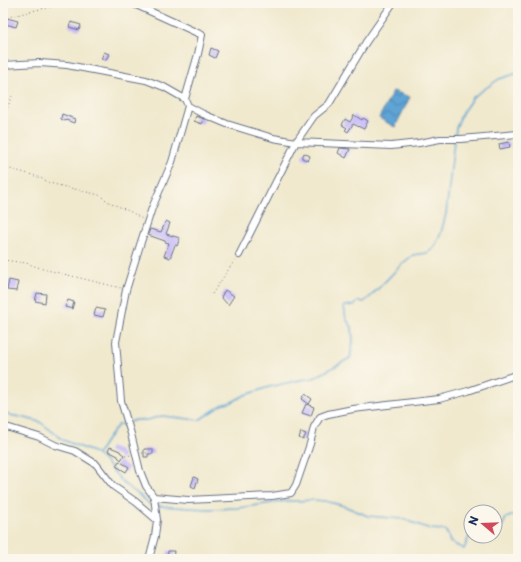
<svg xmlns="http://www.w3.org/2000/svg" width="521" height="562" font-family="'Playpen Sans',sans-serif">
<defs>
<pattern id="water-waves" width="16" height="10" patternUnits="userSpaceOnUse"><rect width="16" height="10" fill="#5ea4d4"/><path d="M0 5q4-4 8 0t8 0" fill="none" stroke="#4d86af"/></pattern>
</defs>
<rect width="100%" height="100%" fill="#fbf7ec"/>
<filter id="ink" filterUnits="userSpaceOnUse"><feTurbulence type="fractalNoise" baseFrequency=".025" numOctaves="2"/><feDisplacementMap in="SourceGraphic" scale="8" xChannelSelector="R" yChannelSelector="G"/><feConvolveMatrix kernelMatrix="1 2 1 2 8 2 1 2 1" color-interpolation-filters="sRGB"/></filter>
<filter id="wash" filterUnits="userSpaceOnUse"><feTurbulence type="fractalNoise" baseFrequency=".012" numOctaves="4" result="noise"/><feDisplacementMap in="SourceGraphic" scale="16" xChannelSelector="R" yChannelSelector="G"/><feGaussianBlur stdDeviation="0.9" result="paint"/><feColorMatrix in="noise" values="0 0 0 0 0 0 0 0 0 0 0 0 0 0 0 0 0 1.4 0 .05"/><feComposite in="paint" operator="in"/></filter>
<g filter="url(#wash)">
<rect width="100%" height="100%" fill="#f0e9ce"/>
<path fill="url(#water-waves)" stroke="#3c6a99" d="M393,91L410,97L395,127L379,118Z"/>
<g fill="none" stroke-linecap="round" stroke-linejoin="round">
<path stroke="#5ea4d4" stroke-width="1.5" d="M455,137L456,128L462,113L473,97L499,79L518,73
M3,410L10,415L25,418L40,422L63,440L93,452L102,459L113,471L124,484L138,494L150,505H152
M130,422L135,420H147L162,416L199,420L222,405L232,402L245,395L269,387L300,380L314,378L350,358L353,342L352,327L346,319L344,306L354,305L359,301L364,302L371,296L403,263L413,255L427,253L434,248L441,233L446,214L454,141
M97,455L108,438L118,425L126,423
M158,506L207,509L238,508L287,501H299L311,500L325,501L344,506L368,516L403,519L430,529L445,530L448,535L450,542L464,549L471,532
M495,530L503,525L506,518L514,515L518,509"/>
</g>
<g id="blocks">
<path fill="#c1b1fb" d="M7,18L18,21L16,27L5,24Z
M71,22L81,25L79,30L69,27Z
M211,48L218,51L215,58L209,55Z
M104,52L109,54L106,60L101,59Z
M62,114L75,119L74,123L66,120L65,121L61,119Z
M354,115L362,120L363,118L368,121L364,129L353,124L348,132L345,130L347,128L342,125L345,119L350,122Z
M196,116L204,119L202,124L194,121Z
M509,142L510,147L500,149L499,144Z
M340,148L350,149L346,158L338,153Z
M304,153L310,156L308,161L302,158Z
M166,221L170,223L166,234L180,238L177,246L175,245L170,258L164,256L169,243L165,242V241L148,235L150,229L161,232Z
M9,280L18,282L16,291L7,290Z
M225,290L234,296L228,305L221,297Z
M37,293L46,294L45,303L35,301Z
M68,300L74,302L72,309L65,307Z
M96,308L105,310L103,317L94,315Z
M305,394L312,399L309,404L302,399Z
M306,404L314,407L311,416L302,413Z
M301,432L306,434L303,440L299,438Z
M110,447L120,451V452L124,455L121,460L118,457V456L108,451Z
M144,449H153V454H148V457H144Z
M119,461L129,467L126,472L116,466Z
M194,477L198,479L195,488L191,486Z
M168,551H174L173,559H167Z"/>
</g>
</g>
<g filter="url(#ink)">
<use href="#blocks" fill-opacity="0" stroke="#667085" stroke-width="1"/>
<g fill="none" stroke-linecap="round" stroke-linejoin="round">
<g stroke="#667085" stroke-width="8">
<path id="minor" d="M132,3L202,35L198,54L185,99
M3,65L40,63L67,65L146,80L164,87L185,99L188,106L203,114L227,124L273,138L296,142L391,146L419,143L440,139H461L518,134
M239,255L296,142L314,116L329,104L366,42L393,3
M3,426L39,437L55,445L75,451L96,464L113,486L136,502L157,520
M154,497L188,500L272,496L291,493L296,485L310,444L314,427L320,417L328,414L353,409L439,399L468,391L518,374
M149,559L155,536L157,520L154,497L146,486L140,471L131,434L121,401L116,342L126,290L140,245L152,208L172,162L188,106"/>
</g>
<path stroke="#667085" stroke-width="1" stroke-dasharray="1 3" stroke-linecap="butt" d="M3,18L17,15L31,11L57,6L63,3
M3,119L12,96
M3,167C16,171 39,175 49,183L87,192L99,195L109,202L133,213L142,219
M3,260L26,263L43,269L121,288
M212,294L235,260
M142,453H147
M125,456L131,455"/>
<use href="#minor" stroke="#fff" stroke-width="6"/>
</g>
</g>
<rect width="521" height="562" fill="none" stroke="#fbf7ec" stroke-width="16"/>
<g transform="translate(483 524) rotate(289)"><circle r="19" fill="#fbf7ec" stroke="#a1a7b3"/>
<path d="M0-3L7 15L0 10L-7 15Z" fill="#d1495b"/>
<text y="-6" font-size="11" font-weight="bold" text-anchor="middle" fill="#1b2f5e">N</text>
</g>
</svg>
